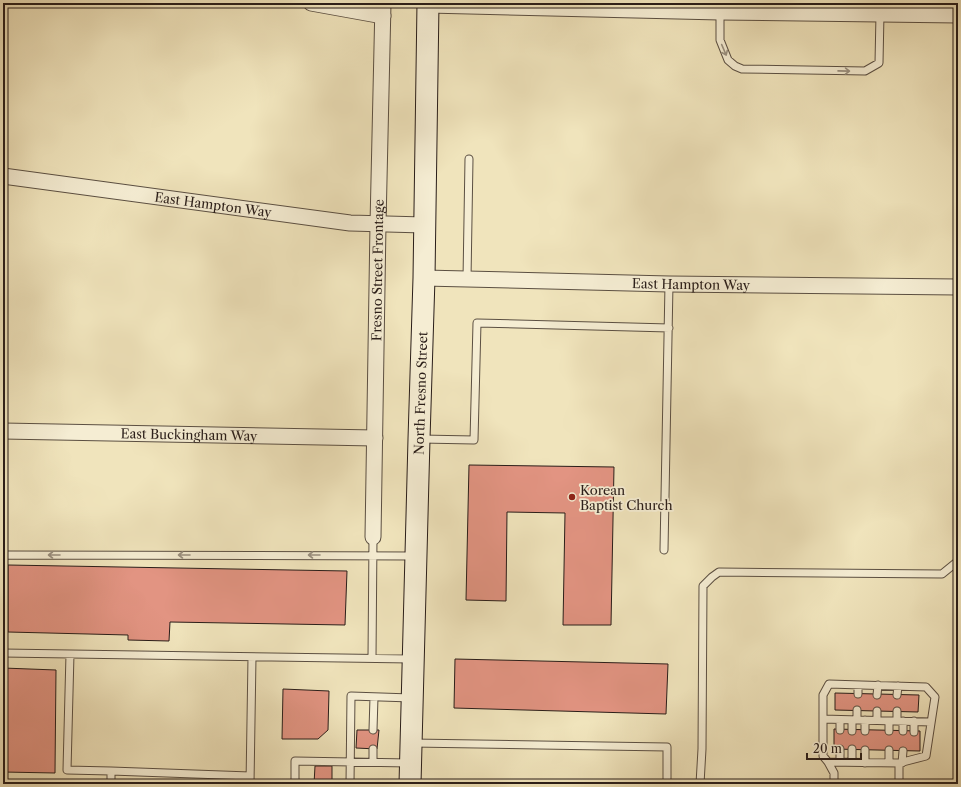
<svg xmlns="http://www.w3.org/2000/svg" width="961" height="787" font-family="'Libre Caslon Text',serif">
<rect width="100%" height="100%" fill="#f0e4bc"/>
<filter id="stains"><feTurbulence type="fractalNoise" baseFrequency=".005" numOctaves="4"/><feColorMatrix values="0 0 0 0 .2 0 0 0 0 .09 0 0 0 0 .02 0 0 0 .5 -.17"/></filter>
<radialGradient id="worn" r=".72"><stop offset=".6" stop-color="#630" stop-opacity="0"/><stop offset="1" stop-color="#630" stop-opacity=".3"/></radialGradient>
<path fill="#e29482" stroke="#291d19" d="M469,465L614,467L611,625H563L565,513L507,512L506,601L466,600Z
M8,565L347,571L345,625L170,622L169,641L128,640V635L8,632Z
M455,659L668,664L666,714L454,708Z
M3,668L56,670L55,773L3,772Z
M283,689L329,691L328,730L318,739H282Z
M835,693L919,695L918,712L835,710Z
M834,729L920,731V751L834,749Z
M357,730H379L377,749L356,748Z
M315,766H332V784H314Z"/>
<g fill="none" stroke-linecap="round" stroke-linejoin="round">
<g stroke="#5b4f42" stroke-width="9">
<path id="service" d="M720,12V40L728,60L735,66L742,69L865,71L879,63L880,14
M467,279L469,159
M421,439L474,440L477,323L669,328
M664,550L669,284
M3,557L8,555L413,556
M3,653L411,659
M70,654L67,770L111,771L250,776
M372,658L373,537
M858,694V685
M877,695L878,685
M897,695L898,686
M877,711V720
M823,719L931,722
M852,720V731
M857,720V710
M865,720V731
M889,721V731
M897,721V711
M373,730L374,697
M840,730V720
M903,731V721
M914,732V721
M412,743L667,747V784
M373,749V762
M828,762L899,763
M840,762V749
M852,762V749
M865,763V750
M889,763V750
M902,763L903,751
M111,784V771
M250,784L252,657
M295,784V761L409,763
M295,784H311
M350,784L351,696L411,698
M700,784L702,749L703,586L712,577L719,572L942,574L958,561
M834,784V773L828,762L823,756V695L829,684L926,687L935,697L926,756L899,763V784"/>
</g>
<g stroke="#5b4f42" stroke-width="17">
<g id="minor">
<path d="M311,3L383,16"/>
<path d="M428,5L720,12L958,15"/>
<path id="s1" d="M3,176L350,223L424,225"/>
<path id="s2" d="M424,278L669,284L958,287"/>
<path id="s3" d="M3,431L375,438"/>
<path id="s4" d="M373,537L378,224L383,3"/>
</g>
</g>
<g stroke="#291d19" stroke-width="23">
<g id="secondary">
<path id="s5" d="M410,784L419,439L424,278L428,3"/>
</g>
</g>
<use href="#service" stroke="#f5edd3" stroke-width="7"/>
<use href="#minor" stroke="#f5edd3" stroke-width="15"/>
<use href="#secondary" stroke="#f5edd3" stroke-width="21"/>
</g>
<defs><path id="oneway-shaft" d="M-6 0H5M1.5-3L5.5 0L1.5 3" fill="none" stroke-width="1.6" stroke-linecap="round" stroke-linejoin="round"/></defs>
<g stroke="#998f7f">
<use href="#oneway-shaft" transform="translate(724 50) rotate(67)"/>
<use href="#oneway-shaft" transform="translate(844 71) rotate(1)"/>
<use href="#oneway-shaft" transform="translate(54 555) rotate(-180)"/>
<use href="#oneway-shaft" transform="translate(184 555) rotate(-180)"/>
<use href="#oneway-shaft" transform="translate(314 555) rotate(-180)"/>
</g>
<circle fill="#8f2418" stroke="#f5edd3" stroke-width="1.5" cx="572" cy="497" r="4"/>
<g text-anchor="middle" stroke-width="3.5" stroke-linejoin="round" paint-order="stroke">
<g font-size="13" fill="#291d19" stroke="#f5edd3">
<text dy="5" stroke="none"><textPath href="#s1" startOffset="212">East Hampton Way</textPath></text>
<text dy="5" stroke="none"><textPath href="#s4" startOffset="267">Fresno Street Frontage</textPath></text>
<text dy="5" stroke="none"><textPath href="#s2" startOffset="267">East Hampton Way</textPath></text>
<text dy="5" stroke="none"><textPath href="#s5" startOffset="391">North Fresno Street</textPath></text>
<text dy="5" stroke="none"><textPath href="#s3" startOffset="186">East Buckingham Way</textPath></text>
</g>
<g font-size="13" fill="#291d19" stroke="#f5edd3" text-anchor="start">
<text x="580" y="495">Korean<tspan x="580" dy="15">Baptist Church</tspan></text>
</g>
</g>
<rect width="961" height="787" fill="none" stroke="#f0e4bc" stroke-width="16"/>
<rect x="4" y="4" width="953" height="779" fill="none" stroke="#291d19" stroke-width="2"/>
<rect x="8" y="8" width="945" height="771" fill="none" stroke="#291d19"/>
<path d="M807 753v6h54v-6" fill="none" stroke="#291d19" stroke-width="2"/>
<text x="813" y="753" font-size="12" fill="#291d19" stroke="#f5edd3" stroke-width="3" paint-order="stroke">20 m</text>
<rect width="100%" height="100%" filter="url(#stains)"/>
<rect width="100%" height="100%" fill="url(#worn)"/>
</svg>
